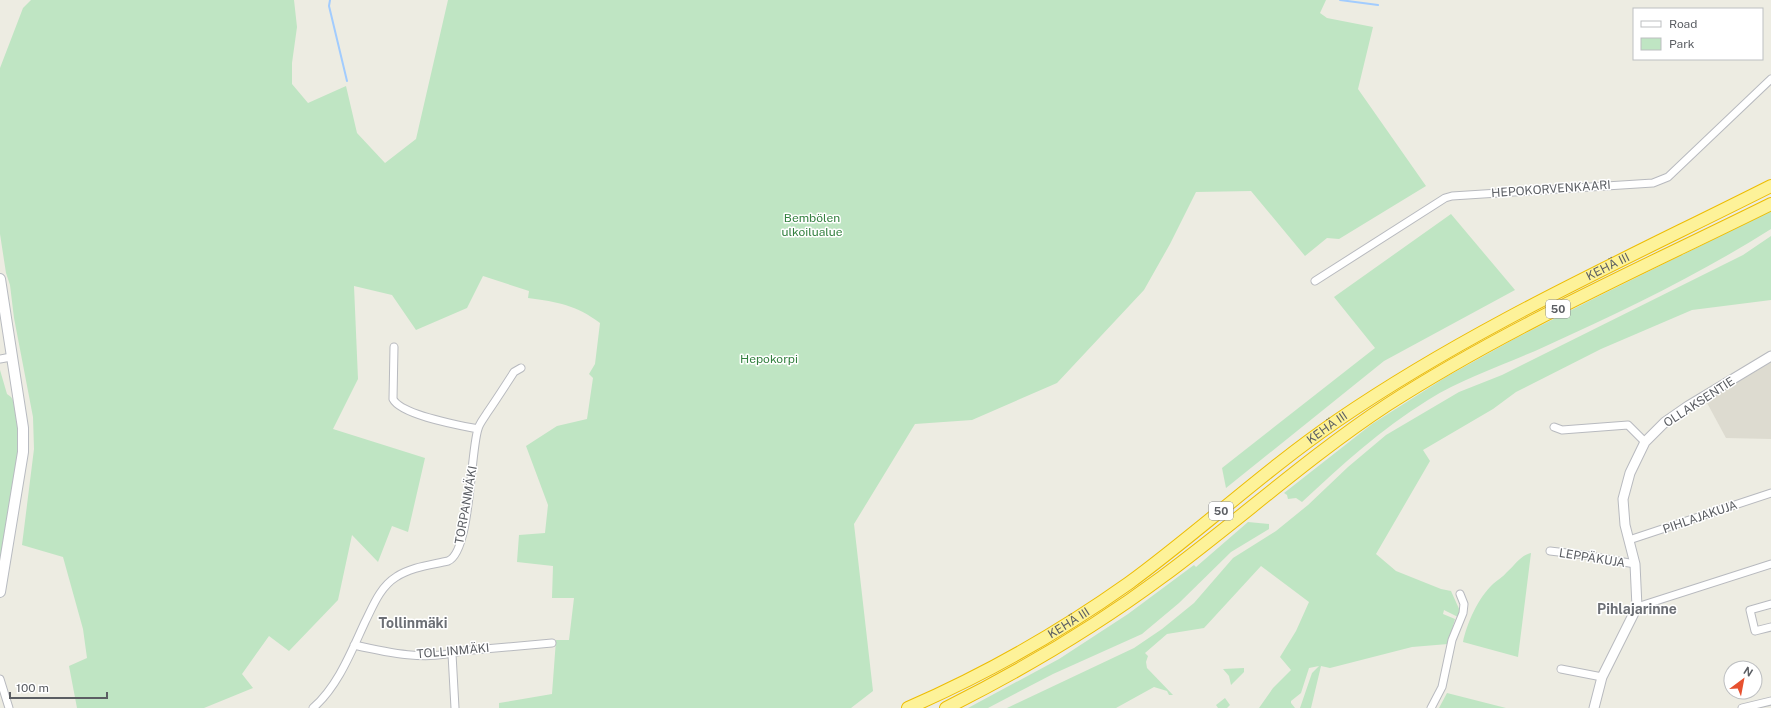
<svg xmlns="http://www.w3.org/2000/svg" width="1771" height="708" font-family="'Public Sans',sans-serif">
<rect width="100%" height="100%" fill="#edece2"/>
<path fill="#dddbd0" d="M1771,362V439L1726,438L1706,401Z"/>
<path fill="#bfe5c3" d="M31,0H294L297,27L292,63V84L308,103L346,86L357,133L385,163L416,139L448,0H1326L1320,13L1327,18L1373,27L1358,89L1426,186L1339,239L1327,238L1305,256L1251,191L1196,192L1170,244L1144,290L1057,383L972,420L915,424L854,524L873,691L851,708H499V703L552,694L556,640H569L574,598H552L553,566L517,562L519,535L545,533L548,505L526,446L557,426L587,419L593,378L589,374L595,364L600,323C576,305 558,302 528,298L529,291L483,276L467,308L416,330L392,295L354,286L358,379L333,429L425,458L408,532L392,526L378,562L352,535L338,600L289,651L269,636L242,674L253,688L204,708H77L69,666L87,658L83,629L63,557L22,545L34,449L33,417L14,318L10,285L6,273L0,234V68L23,8Z
M1771,211V229C1700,274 1623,311 1546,346C1507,364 1465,377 1428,400C1381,429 1342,465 1302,502L1296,498L1288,499L1287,495L1284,493L1372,424L1446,377L1516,338L1599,296Z
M1451,214L1515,290L1384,361L1226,488L1222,468L1375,348L1334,297Z
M1771,236V300L1692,310L1601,349L1516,392L1493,409L1423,450L1430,461L1376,554L1396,571L1441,589L1451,591L1460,611L1458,617L1444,610L1443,614L1455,619L1448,644L1412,647L1330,668L1321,666L1311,708H1300L1312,673L1319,666L1309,668L1301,693L1291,701V703L1295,708H1259L1273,688L1291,670L1280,657L1296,631L1309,602L1261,566L1204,628L1167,634L1145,653L1148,656L1146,662L1147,668L1173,695H1169L1167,691L1154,687L1116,708H1007L1134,648L1162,629L1194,603L1233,558L1276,531L1308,505L1348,467L1386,435L1459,392L1502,375L1743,255Z
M0,370L7,394L11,397L16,405L18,436L17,466L0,570Z
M1248,522L1269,524V529L1231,552L1179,603L1142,634L1053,674L988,708H968L1059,659L1128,614L1194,565L1196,567Z
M1531,553L1518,657L1463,642C1467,623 1478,598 1493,584C1497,580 1503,577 1507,572C1515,565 1521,555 1531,553Z
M1244,668V672L1231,685L1229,676L1223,669Z
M1447,693L1506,708H1439Z
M1225,698L1230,705L1227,708H1218L1216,705Z"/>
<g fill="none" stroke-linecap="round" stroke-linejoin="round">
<path stroke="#a2ccfe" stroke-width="2" d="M330,0L329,6L347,81
M1340,0L1378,5"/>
<g stroke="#b8babf" stroke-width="9">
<path id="minor" d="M1315,281L1445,198L1452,196L1653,183L1668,177L1771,79
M394,347L393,399C401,415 458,425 478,429
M0,359L11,357
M1554,427L1562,430L1628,425L1645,442
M1629,540L1771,493
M1550,551L1584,555L1635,564
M1771,604L1750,610L1755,631L1771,627
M1637,607L1771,564
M354,645C389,653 426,661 462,651L552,643
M452,654L455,708
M1561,669L1602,677
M0,679L9,708
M313,708C338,686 351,652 365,622C373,606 380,587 396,577C411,567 431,565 448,561C471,552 470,453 478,429C479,424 484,418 487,413C496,400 505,386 514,372L521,368
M1431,708L1442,687L1452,640L1463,613L1464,604L1460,594
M1742,708L1771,701"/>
</g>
<g stroke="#b8babf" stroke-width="11">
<path id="tertiary" d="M1594,708L1602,677L1637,607L1635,564L1625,525L1623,499L1630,473L1645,442L1665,422L1688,406L1771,356"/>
</g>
<g stroke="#b8bbc1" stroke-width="12">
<path id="secondary" d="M0,279L23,428V452L0,592"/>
</g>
<g stroke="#edbd03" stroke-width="14">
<g id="trunk">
<path id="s1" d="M908,708C986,674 1060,632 1129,583C1200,531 1265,470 1338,420C1474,327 1624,260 1771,186"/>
<path d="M946,708C1024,669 1092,629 1162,577C1238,521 1308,457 1387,405C1508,327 1642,268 1771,204"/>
</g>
</g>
<use href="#minor" stroke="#fff" stroke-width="7"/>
<use href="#tertiary" stroke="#fff" stroke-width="9"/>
<use href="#secondary" stroke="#fff" stroke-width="10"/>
<use href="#trunk" stroke="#fdf299" stroke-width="12"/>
</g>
<g text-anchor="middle" stroke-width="3" stroke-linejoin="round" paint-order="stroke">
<g fill="#fff" stroke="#8c8e92" stroke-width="1">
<rect x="1546" y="300" width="24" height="18" rx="3"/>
<rect x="1209" y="502" width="24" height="18" rx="3"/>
</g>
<g font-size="11" font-weight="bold" fill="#5b5e63">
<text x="1558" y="313">50</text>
<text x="1221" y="515">50</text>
</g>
<g font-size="12" fill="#5b5e63" stroke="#fff">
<text transform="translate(1551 189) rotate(-4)" y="4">HEPOKORVENKAARI</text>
<text dy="4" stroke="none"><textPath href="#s1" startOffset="830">KEHÄ III</textPath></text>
<text transform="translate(1699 402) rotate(-33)" y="4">OLLAKSENTIE</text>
<text dy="4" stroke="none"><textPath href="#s1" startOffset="506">KEHÄ III</textPath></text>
<text transform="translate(466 505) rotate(-80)" y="4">TORPANMÄKI</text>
<text transform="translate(1700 517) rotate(-19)" y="4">PIHLAJAKUJA</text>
<text transform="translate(1592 558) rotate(9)" y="4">LEPPÄKUJA</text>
<text dy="4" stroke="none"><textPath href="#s1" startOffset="182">KEHÄ III</textPath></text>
<text transform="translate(453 651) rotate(-5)" y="4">TOLLINMÄKI</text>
</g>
<g font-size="12" fill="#348140" stroke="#fff">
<text x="812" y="222">Bembölen<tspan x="812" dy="14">ulkoilualue</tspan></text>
<text x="769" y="363">Hepokorpi</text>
</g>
<g font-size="14" font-weight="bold" fill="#6c6f75" stroke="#fff">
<text x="1637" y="614">Pihlajarinne</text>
<text x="413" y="628">Tollinmäki</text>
</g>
</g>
<rect x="1633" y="8" width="130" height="52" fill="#ffffff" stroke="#bdbfc1"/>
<rect x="1641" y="21" width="20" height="6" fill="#ffffff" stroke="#bdbfc1"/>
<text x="1669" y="28" font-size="12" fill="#5b5e63">Road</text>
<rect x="1641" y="38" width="20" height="12" fill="#bfe5c3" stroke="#bdbfc1"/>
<text x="1669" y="48" font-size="12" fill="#5b5e63">Park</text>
<g transform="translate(1743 680) rotate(32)"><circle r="19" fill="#ffffff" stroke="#bdbfc1"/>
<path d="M0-3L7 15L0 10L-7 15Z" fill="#e7512f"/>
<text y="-6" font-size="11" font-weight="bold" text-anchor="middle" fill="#5b5e63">N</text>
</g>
<path d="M10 692v6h97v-6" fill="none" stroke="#5b5e63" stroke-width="2"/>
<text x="16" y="692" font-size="12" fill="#5b5e63" stroke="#ffffff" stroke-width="3" paint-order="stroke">100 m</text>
</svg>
